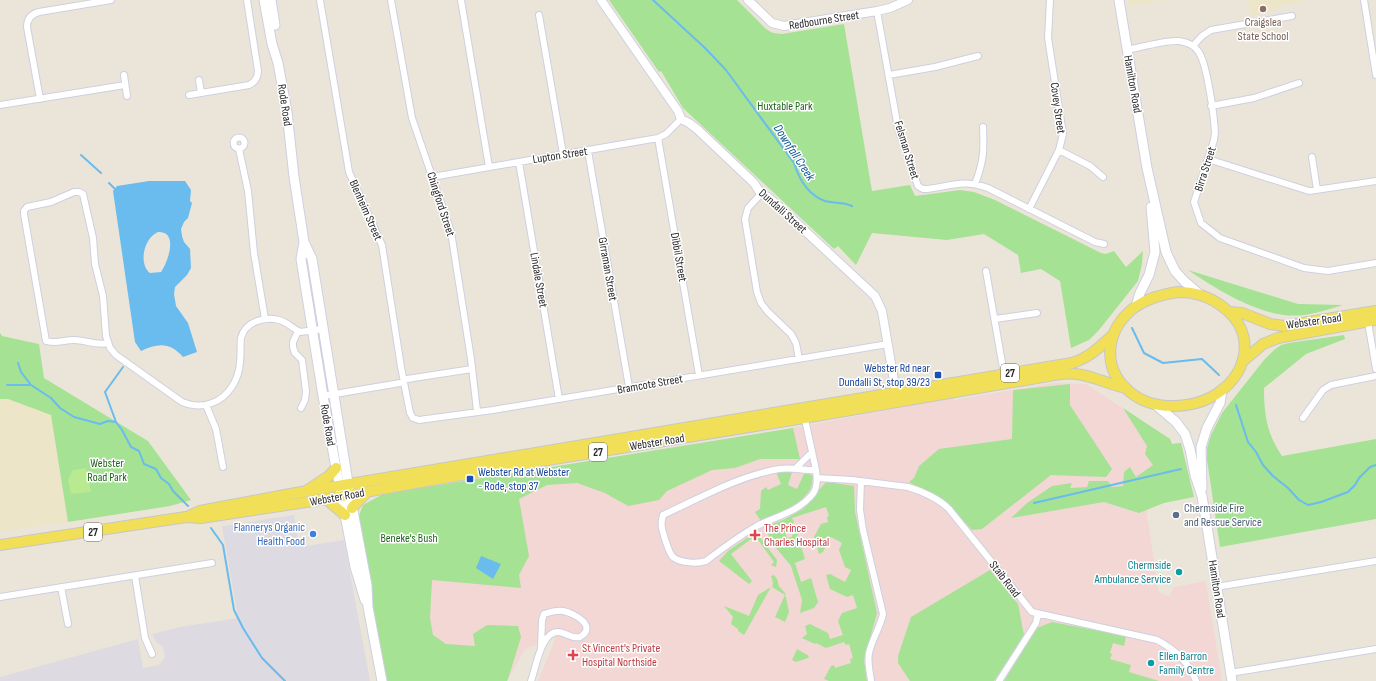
<svg xmlns="http://www.w3.org/2000/svg" width="1376" height="681" font-family="'Sofia Sans Condensed',sans-serif">
<rect width="100%" height="100%" fill="#ebe5d9"/>
<path fill="#dddae2" d="M294,515L299,547L344,540L370,681H0V677L138,639L143,668L159,665L165,657L163,647L157,643L152,634L180,627L238,618L222,526Z"/>
<path fill="#ede5c7" d="M1128,0H1167L1129,6Z
M1248,0H1303L1302,2L1285,5L1268,12L1251,15Z
M0,399H8L51,415L68,522L0,532Z"/>
<path fill="#f2d7d5" d="M1053,383L1086,384L1170,439L1172,444L1181,443L1190,487L1144,495L1159,593L1169,596L1174,587L1206,581L1222,681H538L556,637L525,649L507,681H386L363,505L383,494L793,428L951,398H955L954,400Z"/>
<path fill="#a5e294" d="M609,0H737L766,29L773,33L782,34L844,24L872,191L910,185L915,196L960,190L974,192L995,200L1101,253L1106,254L1114,251L1126,267L1143,251L1142,264L1138,281L1099,330L1089,340L1071,348L1060,281L1041,269L1021,273L1018,255L984,234L947,240L872,233L856,265L838,246L834,249L683,108L661,71L659,72Z
M1188,270L1298,304L1343,305C1332,308 1321,312 1310,314C1269,323 1221,292 1188,270Z
M0,333L2,336L39,344L44,378L148,441L191,500L170,506L68,522L51,415L8,399H0Z
M1344,335L1345,339L1306,354L1264,388C1264,415 1267,434 1282,456L1376,439V519L1220,547L1207,460V448L1211,435L1222,413L1264,360L1274,350L1281,345L1289,343Z
M1070,384V405L1112,469L1106,477L1051,475L982,529L972,530L945,502L909,482L914,478L919,466L939,449L1012,439L1013,390Z
M1123,408L1170,439L1172,444L1181,443L1194,497L1164,503L1139,513L1104,502L1011,518L1027,503L1052,486L1072,483L1070,488L1087,487L1089,481H1108L1112,487L1123,486L1124,472L1130,467L1136,477L1153,465L1145,454L1147,446Z
M793,428L800,459H760L735,468L712,470L667,491L659,500L628,506L605,493L577,483L547,485L519,499L529,556L519,575L521,588L432,580L430,618L433,635L446,644L475,646L473,634L487,625L518,626L521,637L509,676L507,681H386L383,673L358,518L363,505L383,494Z
M787,470L792,472L788,485L797,489L804,474L807,473L813,476C812,481 812,488 809,491C798,507 778,514 761,521L755,512L760,509L761,491L766,487L768,490L781,484L776,472Z
M826,482L854,486L855,512L877,613L864,661L867,681H829L824,679L831,666L834,665L835,668L851,663L850,659L853,658L849,644L846,645L844,642L826,648L816,643L815,644L802,638L807,634L805,626L810,624L828,633L830,639L843,635L838,621L842,613L857,608L853,595L847,597L830,589L826,575L830,574L845,582L851,570L845,567L839,550L842,543L831,537L823,552L819,554L814,537L821,524L828,522L827,517L829,516L826,507L792,518L794,523L784,527L787,538L792,537V535L797,533L805,559L795,563L801,582L811,578L818,602L814,608L800,613L802,600L791,566L772,543L765,527L785,519L803,509Z
M754,533H757L777,560L776,567L771,565L774,562L755,536L731,554L752,581L749,584L719,561L728,551Z
M990,570L1018,604L1024,635L994,681H910L898,663V656L911,617Z
M774,575L777,579L779,586L785,593L789,612L785,622L775,617L785,595L772,587L773,583L771,576Z
M771,587L744,635L738,631V629L731,624L733,617L724,606L749,616L758,595Z
M1052,622L1126,636L1124,646L1113,643L1110,653L1112,654L1110,659L1131,665L1129,672L1159,681H1004L1037,628Z
M797,649L809,656L808,658L796,662L792,660Z"/>
<path fill="#b9ea8f" d="M86,468L91,492L71,494L68,480L73,470Z"/>
<path fill="#6abbee" fill-rule="evenodd" d="M149,181H185L191,190L190,201L192,203L188,218L184,222L181,229L182,236L184,242L190,249L191,268L187,275L175,287L174,294L176,306L188,323L197,352L183,357C170,342 158,343 141,351L135,342L113,191L117,186ZM158,232C179,231 168,262 161,272L150,273C138,263 144,238 158,232Z
M481,556L501,564L493,579L476,568Z"/>
<g fill="none" stroke-linecap="round" stroke-linejoin="round">
<path stroke="#6abbee" stroke-width="2" d="M653,0L705,48L726,70L794,163C799,179 808,195 825,201C835,204 842,201 852,206
M81,155L101,173
M109,183L115,189
M1132,328L1144,353L1163,363L1202,359L1219,375
M18,363L21,372L31,385L51,398L60,408L74,417L100,424L108,421L116,422L122,430L131,447L139,451L144,464L156,469L161,478L169,484L173,491L188,506
M7,385H31
M1236,405L1248,442L1256,452L1263,465L1273,476L1288,488L1299,500L1308,505L1321,502L1348,492L1355,485L1359,478L1370,467L1376,465
M116,422L105,392L123,367
M1034,503L1181,469
M211,528L223,545L234,610L243,628L262,658L285,681"/>
<g stroke="#cecfe1" stroke-width="8">
<path id="minor" d="M320,0L349,172L382,245L401,367L410,413L413,418L419,420L493,410L888,344
M391,0L412,118L451,232L471,359L477,411
M461,0L489,167
M1364,0L1376,75
M877,11L898,128L918,186L923,189H927C952,186 962,179 988,188L1095,242L1104,244
M539,15L563,154
M1193,46L1202,36L1211,30L1292,16
M1127,50C1142,47 1165,40 1179,41C1186,42 1194,45 1198,51C1207,62 1214,116 1215,132L1214,140L1194,202L1201,223L1220,238L1304,268L1328,271L1376,263
M124,75L127,96
M889,75L935,67L978,56
M201,93L249,85C255,82 258,78 258,71L247,0
M189,95L201,93L199,80
M40,99L27,27C27,19 31,14 39,12L111,0
M0,105L125,85
M1211,106L1254,98L1299,83
M233.5 143a5.5 5.5 0 1 1 11 0a5.5 5.5 0 1 1-11 0Z
M658,138L699,375
M239,149L248,191L254,253L265,319
M1059,150L1090,166L1103,177
M588,151L629,387
M1312,157L1317,190
M1208,159L1309,191L1376,181
M519,162L559,399
M432,177L658,138L666,134L681,119
M975,184C984,161 984,150 983,127
M761,194L748,208L745,219L757,292L761,303L768,312L791,334L796,343L799,359
M1029,209L1059,150L1063,134L1048,38L1050,0
M986,271L1004,374
M995,319L1037,313
M1368,322L1376,369
M298,331L293,342V347L295,353L302,360L306,391L305,400L301,408
M108,343C96,346 86,340 74,340C65,340 55,344 46,341L24,214V211L27,207L51,202L74,192H79L83,194L93,238L95,264L103,296L106,336L110,348L116,355L182,402C192,406 202,407 212,403C229,397 239,379 240,362C241,354 240,346 241,338C245,322 264,316 279,320C287,322 292,328 300,332L323,329
M323,396L400,383L407,379L472,369
M206,405L216,429L223,467
M804,415L816,470C817,479 818,489 811,496C796,513 776,516 757,526C739,536 723,548 706,561C698,564 680,563 673,557C669,554 663,533 662,528C661,524 662,519 663,515C700,498 738,476 779,469C793,467 803,471 816,470
M1303,418L1323,390L1331,385L1376,376
M796,468L812,452
M817,478L852,480L908,487C922,491 939,499 949,509L1032,612L1157,640C1174,649 1189,662 1196,681
M861,481L860,510L863,530L883,614C880,628 872,639 869,653C867,662 870,672 871,681
M135,576L145,638L152,654
M61,587L68,624
M1216,587L1376,561
M0,597L212,563
M1230,673L1376,649
M531,681C536,668 541,630 559,632C567,633 571,639 580,637C598,626 574,613 563,611C557,610 550,612 544,614L542,620L541,648
M999,681L1036,623L1038,614"/>
</g>
<g stroke="#cecfe1" stroke-width="10">
<path id="tertiary" d="M601,0L678,111L681,119L689,123L697,129L754,183L761,194L768,197L775,203L875,296L882,311L897,398
M748,0L772,23L784,26L877,11L890,8L908,0"/>
</g>
<g stroke="#cecfe1" stroke-width="11">
<path id="secondary" d="M264,0L272,44L278,63L287,112L294,177L304,242L312,259L350,495L367,585L368,607L382,681
M271,0L275,25
M1119,0L1147,168L1166,252L1175,271L1184,281L1199,294
M304,242L301,259L323,396L336,468L355,567L365,600
M1136,306L1140,293L1149,275L1155,252L1151,207
M1155,404L1176,422L1185,434L1190,449L1195,475L1202,496L1232,681
M1202,488L1201,447L1207,428L1220,403L1222,390"/>
</g>
<g stroke="#c7c7c7" stroke-width="12">
<path id="primary" d="M1178,292C1195,292 1209,296 1223,307C1255,331 1250,371 1218,393C1205,402 1188,406 1172,406C1157,406 1142,402 1130,392C1100,367 1106,329 1135,307C1148,298 1163,294 1178,292Z
M1229,312L1242,313L1270,324L1284,326L1376,311
M1242,362L1263,344L1278,338L1376,320
M306,491L329,476L336,468
M326,499L345,515
M352,508L367,492
M191,515L200,511L290,494L1072,363C1091,357 1099,347 1114,334
M0,545L186,517L201,518L326,499L511,466L804,418L1060,374C1086,371 1102,383 1126,388"/>
</g>
<use href="#minor" stroke="#fff" stroke-width="6"/>
<use href="#tertiary" stroke="#fff" stroke-width="8"/>
<use href="#secondary" stroke="#fff" stroke-width="9"/>
<use href="#primary" stroke="#f1df58" stroke-width="10"/>
</g>
<circle fill="#8d6e63" stroke="#fff" stroke-width="1.5" cx="1263" cy="9" r="4"/>
<g fill="#1a4fb4" stroke="#fff" stroke-width="1.5">
<rect x="934" y="371" width="8" height="8" rx="2"/>
<rect x="466" y="475" width="8" height="8" rx="2"/>
</g>
<circle fill="#5c6f8a" stroke="#fff" stroke-width="1.5" cx="1176" cy="515" r="4"/>
<circle fill="#3f7fe0" stroke="#fff" stroke-width="1.5" cx="313" cy="534" r="4"/>
<g fill="#e0444e" stroke="#fff" stroke-width="1.5">
<path d="M753 529h4v4h4v4h-4v4h-4v-4h-4v-4h4z"/>
<path d="M571 649h4v4h4v4h-4v4h-4v-4h-4v-4h4z"/>
</g>
<g fill="#0f9aa8" stroke="#fff" stroke-width="1.5">
<circle cx="1179" cy="572" r="4"/>
<circle cx="1151" cy="663" r="4"/>
</g>
<g text-anchor="middle" stroke-width="3" stroke-linejoin="round" paint-order="stroke">
<g fill="#fff" stroke="#686868" stroke-width="1">
<rect x="1001" y="364" width="18" height="18" rx="3"/>
<rect x="589" y="443" width="18" height="18" rx="3"/>
<rect x="84" y="523" width="18" height="18" rx="3"/>
</g>
<g font-size="11" font-weight="bold" fill="#282828">
<text x="1010" y="377">27</text>
<text x="598" y="456">27</text>
<text x="93" y="536">27</text>
</g>
<g font-size="12" fill="#282828" stroke="#fff">
<text transform="translate(824 20) rotate(-9)" y="4">Redbourne Street</text>
<text transform="translate(1133 84) rotate(80)" y="4">Hamilton Road</text>
<text transform="translate(285 105) rotate(81)" y="4">Rode Road</text>
<text transform="translate(1058 108) rotate(82)" y="4">Covey Street</text>
<text transform="translate(907 150) rotate(73)" y="4">Felsman Street</text>
<text transform="translate(560 155) rotate(-9)" y="4">Lupton Street</text>
<text transform="translate(1205 169) rotate(-72)" y="4">Birra Street</text>
<text transform="translate(441 204) rotate(72)" y="4">Chingford Street</text>
<text transform="translate(366 210) rotate(66)" y="4">Blenheim Street</text>
<text transform="translate(783 211) rotate(42)" y="4">Dundalli Street</text>
<text transform="translate(679 257) rotate(80)" y="4">Dibbil Street</text>
<text transform="translate(608 269) rotate(80)" y="4">Girraman Street</text>
<text transform="translate(539 280) rotate(80)" y="4">Lindale Street</text>
<text transform="translate(1314 321) rotate(-8)" y="4">Webster Road</text>
<text transform="translate(650 384) rotate(-10)" y="4">Bramcote Street</text>
<text transform="translate(328 425) rotate(80)" y="4">Rode Road</text>
<text transform="translate(657 442) rotate(-9)" y="4">Webster Road</text>
<text transform="translate(337 497) rotate(-10)" y="4">Webster Road</text>
<text transform="translate(1005 579) rotate(52)" y="4">Staib Road</text>
<text transform="translate(1217 589) rotate(81)" y="4">Hamilton Road</text>
</g>
<g font-size="12" fill="#785e54" stroke="#fff">
<text x="1263" y="26">Craigslea<tspan x="1263" dy="14">State School</tspan></text>
</g>
<g font-size="12" fill="#1f6419" stroke="#fff">
<text x="785" y="110">Huxtable Park</text>
<text x="107" y="467">Webster<tspan x="107" dy="14">Road Park</tspan></text>
<text x="409" y="542">Beneke's Bush</text>
</g>
<g font-size="12" fill="#164399" stroke="#fff" text-anchor="end">
<text x="930" y="372">Webster Rd near<tspan x="930" dy="14">Dundalli St, stop 39/23</tspan></text>
<text x="478" y="476" text-anchor="start">Webster Rd at Webster<tspan x="478" dy="14">- Rode, stop 37</tspan></text>
</g>
<g font-size="12" fill="#4e5e75" stroke="#fff" text-anchor="start">
<text x="1184" y="512">Chermside Fire<tspan x="1184" dy="14">and Rescue Service</tspan></text>
</g>
<g font-size="12" fill="#366cbe" stroke="#fff" text-anchor="end">
<text x="305" y="531">Flannerys Organic<tspan x="305" dy="14">Health Food</tspan></text>
</g>
<g font-size="12" fill="#be3a42" stroke="#fff" text-anchor="start">
<text x="764" y="532">The Prince<tspan x="764" dy="14">Charles Hospital</tspan></text>
<text x="582" y="652">St Vincent's Private<tspan x="582" dy="14">Hospital Northside</tspan></text>
</g>
<g font-size="12" fill="#0d838f" stroke="#fff" text-anchor="end">
<text x="1171" y="569">Chermside<tspan x="1171" dy="14">Ambulance Service</tspan></text>
<text x="1159" y="660" text-anchor="start">Ellen Barron<tspan x="1159" dy="14">Family Centre</tspan></text>
</g>
<g font-size="13" font-style="italic" fill="#0c5797" stroke="#fff">
<text transform="translate(795 152) rotate(57)" y="5">Downfall Creek</text>
</g>
</g>
</svg>
